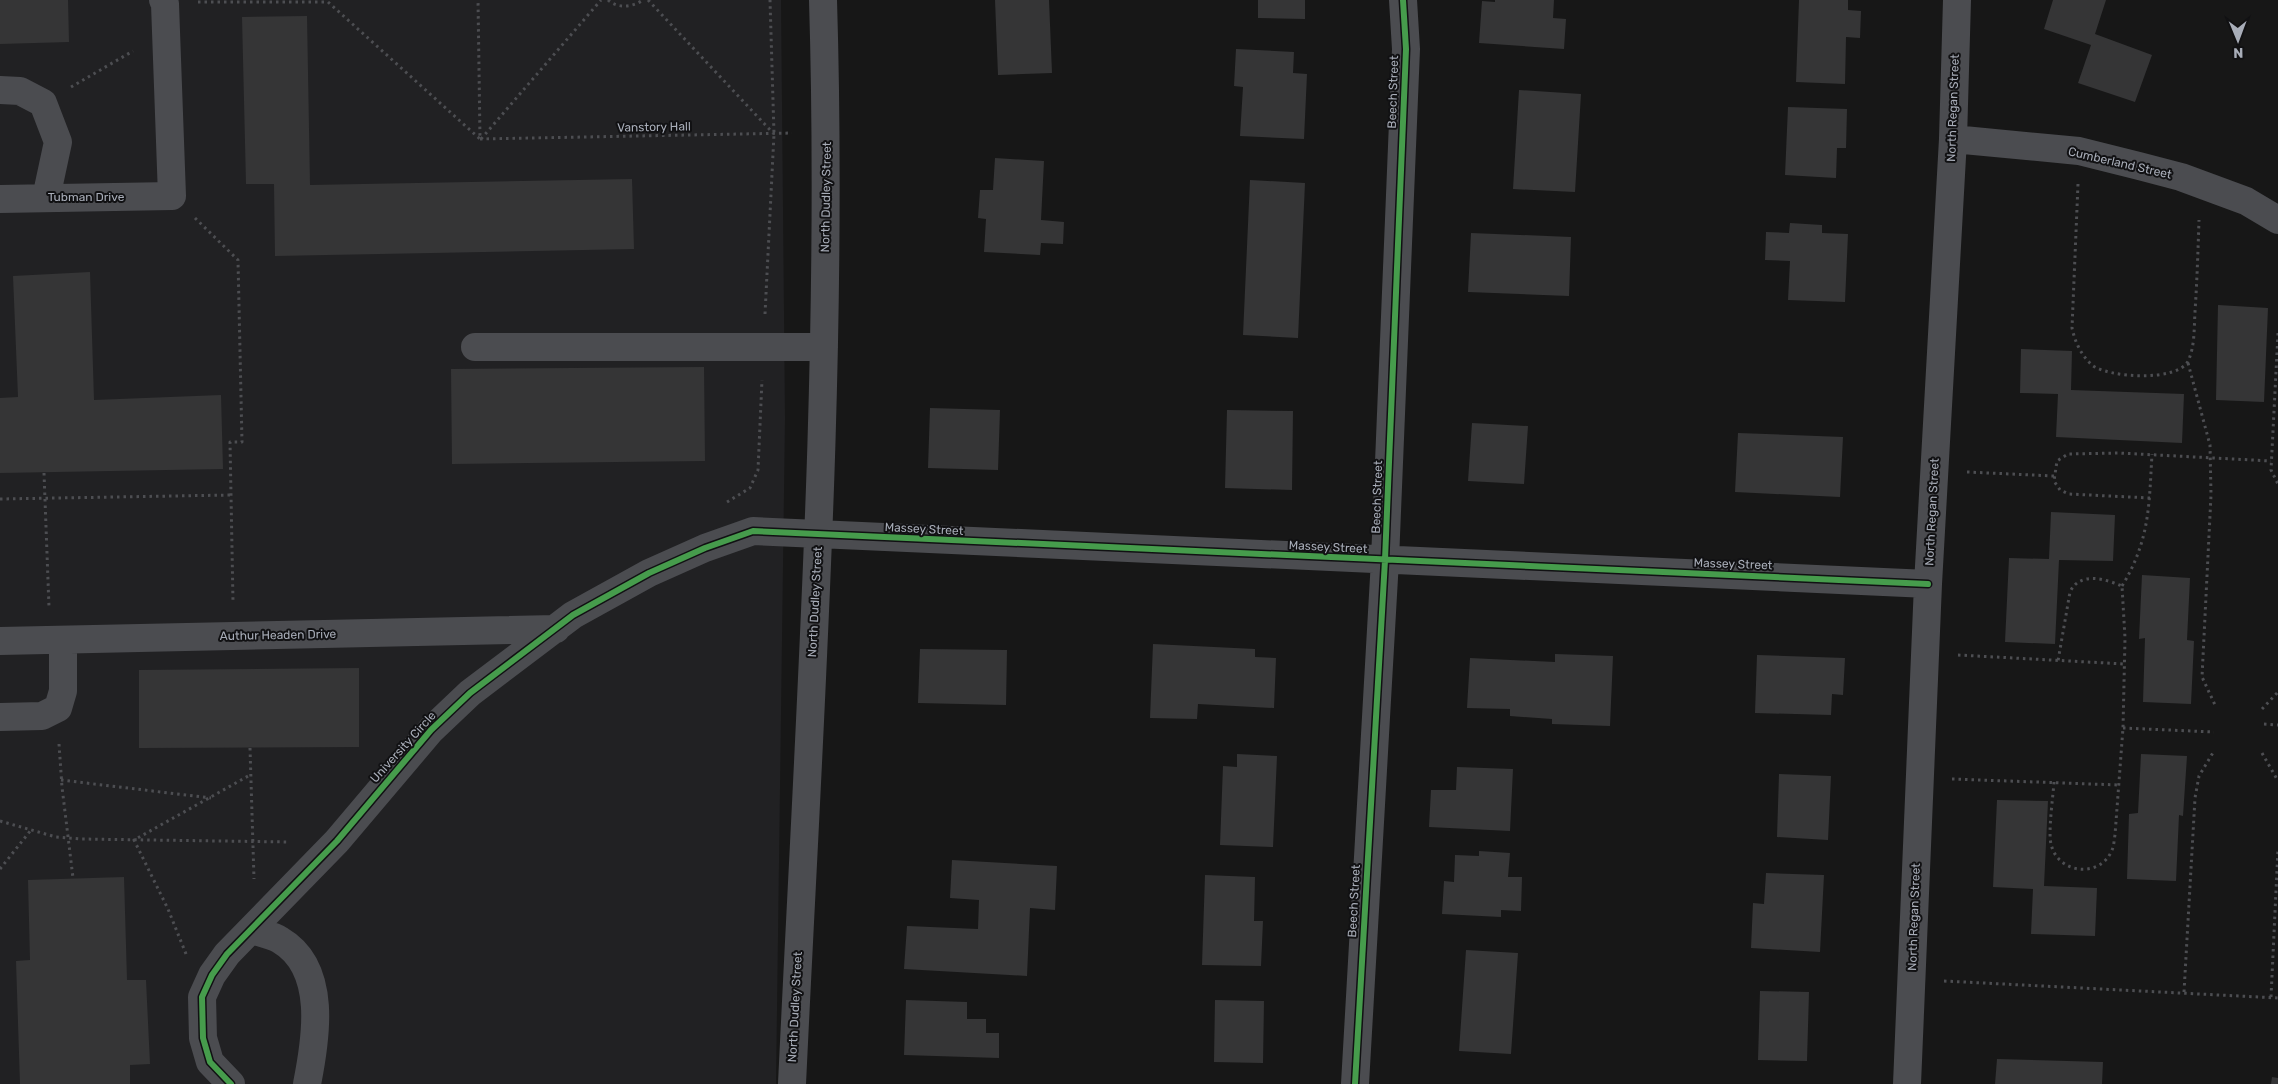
<svg xmlns="http://www.w3.org/2000/svg" width="2278" height="1084" font-family="Rubik,sans-serif">
<rect width="100%" height="100%" fill="#171717"/>
<path fill="#212123" d="M0,0H781L785,418L776,1084H0Z"/>
<path fill="#353536" d="M0,0H68L69,42L0,44Z
M995,0H1049L1052,73L998,75Z
M1258,0H1305V19L1258,18Z
M1495,0H1554L1553,18L1566,19L1564,49L1479,43L1482,1L1495,2Z
M1799,0H1848V10L1861,11L1860,38L1846,37L1845,84L1796,82Z
M2053,0H2106L2095,34L2152,55L2135,102L2078,83L2091,45L2044,29Z
M307,16L310,185L632,179L634,249L275,256L274,184H246L242,17Z
M1236,49L1294,52L1293,73L1307,74L1304,139L1240,136L1243,87L1234,86Z
M1519,90L1581,94L1575,192L1513,189Z
M1788,107L1847,109L1846,148H1837L1836,178L1785,175Z
M995,158L1044,161L1041,220L1064,222L1063,244L1041,243L1040,255L984,252L986,219L978,218L980,190H993Z
M1250,180L1305,183L1298,338L1243,335Z
M1790,223L1822,225V233L1848,234L1845,302L1788,300L1790,261L1765,260L1766,232L1789,233Z
M1471,233L1571,237L1569,296L1468,292Z
M90,272L94,400L221,395L223,469L0,473V398L18,397L13,276Z
M2218,305L2268,308L2264,402L2216,400Z
M2021,349L2072,351L2071,390L2184,394L2182,443L2056,437L2058,394L2020,393Z
M704,367L705,461L452,464L451,369Z
M930,408L1000,410L998,470L928,468Z
M1227,410L1293,411L1292,490L1225,488Z
M1472,423L1528,426L1524,484L1468,481Z
M1738,433L1843,437L1840,497L1735,492Z
M2051,512L2115,515L2113,561L2059,560L2055,644L2005,642L2009,558L2049,559Z
M2142,575L2190,578L2187,640L2194,641L2191,704L2143,702L2145,638L2139,639Z
M1153,644L1255,649V657L1276,658L1274,708L1198,704L1197,719L1150,718Z
M920,649L1007,650L1006,705L918,703Z
M1555,654L1613,656L1610,726L1552,724V719L1510,716V709L1467,708L1470,658L1555,662Z
M1757,655L1845,658L1843,695L1832,694L1831,715L1755,713Z
M359,668V747L139,748V670Z
M1237,754L1277,756L1273,847L1220,845L1223,766L1237,767Z
M2141,754L2187,756L2183,816L2179,815L2176,881L2127,879L2129,814L2138,813Z
M1457,767L1513,769L1510,831L1429,827L1431,790H1456Z
M1779,774L1831,776L1828,840L1777,837Z
M1997,800L2048,801L2044,886L2097,888L2095,936L2031,934L2033,889L1993,887Z
M1479,851L1510,853L1508,877H1522L1521,911L1501,910V917L1442,914L1444,881L1454,882L1455,855L1479,856Z
M952,860L1057,866L1055,910L1030,908L1027,976L904,969L907,926L978,929L979,900L950,898Z
M1766,873L1824,875L1820,952L1751,948L1753,903L1764,904Z
M1205,875L1255,877L1254,921H1263L1261,966L1202,965Z
M124,877L127,980H146L150,1064L130,1065V1084H20L16,961L30,960L28,880Z
M1466,950L1518,953L1511,1054L1459,1051Z
M1760,991L1809,992L1807,1061L1758,1060Z
M906,1000L967,1002V1019H986V1033H999V1058L904,1055Z
M1215,1000L1264,1001L1263,1063L1214,1062Z
M1997,1059L2103,1062L2102,1084H1995Z
M2272,1077L2278,1078V1084H2271Z"/>
<g fill="none" stroke-linecap="round" stroke-linejoin="round">
<path stroke="#4d4e52" stroke-width="3" stroke-dasharray="2.5 4" stroke-linecap="butt" d="M608,0C618,9 633,7 643,0
M648,0L773,133
M198,2H328L480,139L478,0
M71,87L133,51
M480,139L792,133
M481,139L601,0
M2078,184L2072,328C2075,342 2081,355 2092,365C2108,378 2178,382 2188,361C2195,347 2194,327 2195,312C2197,281 2198,251 2199,220
M195,218L238,260L242,442H230L233,602
M765,314L774,134L770,0
M2278,333L2271,470L2278,484
M2188,363L2210,445L2211,495L2202,677L2216,707
M1967,472L2054,476
M44,473L49,607
M2150,498L2069,494L2060,490L2054,481L2057,461L2068,454L2119,453L2271,461
M0,499L231,495
M727,502L750,488L758,470L762,380
M2122,586C2150,540 2149,505 2152,454
M1958,655L2125,664
M2262,709L2278,692
M2264,724L2278,725
M2123,728L2214,732
M59,744L62,787L73,878
M250,748L254,879
M2262,753L2278,781
M1952,779L2119,785
M61,780L211,798
M2054,782C2053,797 2048,832 2051,844C2058,875 2101,878 2112,850C2114,846 2114,840 2115,835L2123,728L2125,638L2122,586C2105,579 2080,571 2070,592L2058,661
M0,821L56,837L82,839L289,842
M0,869L31,830
M186,954L168,909L134,840L250,775
M1944,981L2278,998
M2184,992L2195,798L2199,776L2214,751
M2271,997L2278,849"/>
<path stroke="#4b4c50" stroke-width="28" d="M0,90L20,91L43,103L58,142L46,198
M1953,139L2079,151L2139,166L2181,177L2246,201L2278,220
M0,199L172,196L165,4L163,0
M475,347H824
M0,641L556,629
M0,717L42,716L58,708L63,691V640
M251,930C260,933 272,935 280,940C328,968 316,1039 307,1084
M231,1084L210,1062L203,1038L202,997L212,975L227,954L337,841L431,730L470,693L573,615L649,573L705,548L753,531L1928,584
M792,1084C809,723 834,361 823,0
M1355,1084L1385,560L1406,49L1403,0
M1907,1084L1928,584L1953,139L1957,0"/>
<g stroke="#111113" stroke-width="9">
<path id="cycleway" d="M231,1084L210,1062L203,1038L202,997L212,975L227,954L337,841L431,730L470,693L573,615L649,573L705,548L753,531L1928,584
M1355,1084L1385,560L1406,49L1403,0"/>
</g>
<use href="#cycleway" stroke="#469c4c" stroke-width="6"/>
</g>
<g text-anchor="middle" stroke-width="4" stroke-linejoin="round" paint-order="stroke">
<g font-size="12" fill="#a8adb8" stroke="#111113">
<text transform="translate(1393 92) rotate(-88)" y="4">Beech Street</text>
<text transform="translate(1953 108) rotate(-88)" y="4">North Regan Street</text>
<text transform="translate(654 127) rotate(-1)" y="4">Vanstory Hall</text>
<text transform="translate(2120 163) rotate(13)" y="4">Cumberland Street</text>
<text x="86" y="201">Tubman Drive</text>
<text transform="translate(826 197) rotate(-89)" y="4">North Dudley Street</text>
<text transform="translate(1377 497) rotate(-88)" y="4">Beech Street</text>
<text transform="translate(1932 512) rotate(-87)" y="4">North Regan Street</text>
<text transform="translate(924 529) rotate(3)" y="4">Massey Street</text>
<text transform="translate(1328 547) rotate(3)" y="4">Massey Street</text>
<text transform="translate(1733 564) rotate(2)" y="4">Massey Street</text>
<text transform="translate(815 602) rotate(-87)" y="4">North Dudley Street</text>
<text transform="translate(278 635) rotate(-1)" y="4">Authur Headen Drive</text>
<text transform="translate(403 747) rotate(-48)" y="4">University Circle</text>
<text transform="translate(1354 901) rotate(-87)" y="4">Beech Street</text>
<text transform="translate(1914 917) rotate(-88)" y="4">North Regan Street</text>
<text transform="translate(795 1007) rotate(-87)" y="4">North Dudley Street</text>
</g>
</g>
<g transform="translate(2238 40) rotate(179)" stroke="#111113" stroke-width="4" paint-order="stroke">
<path d="M0-4L9 19L0 12L-9 19Z" fill="#a8adb8"/>
<text y="-8" font-size="14" font-weight="bold" text-anchor="middle" fill="#a8adb8">N</text>
</g>
</svg>
